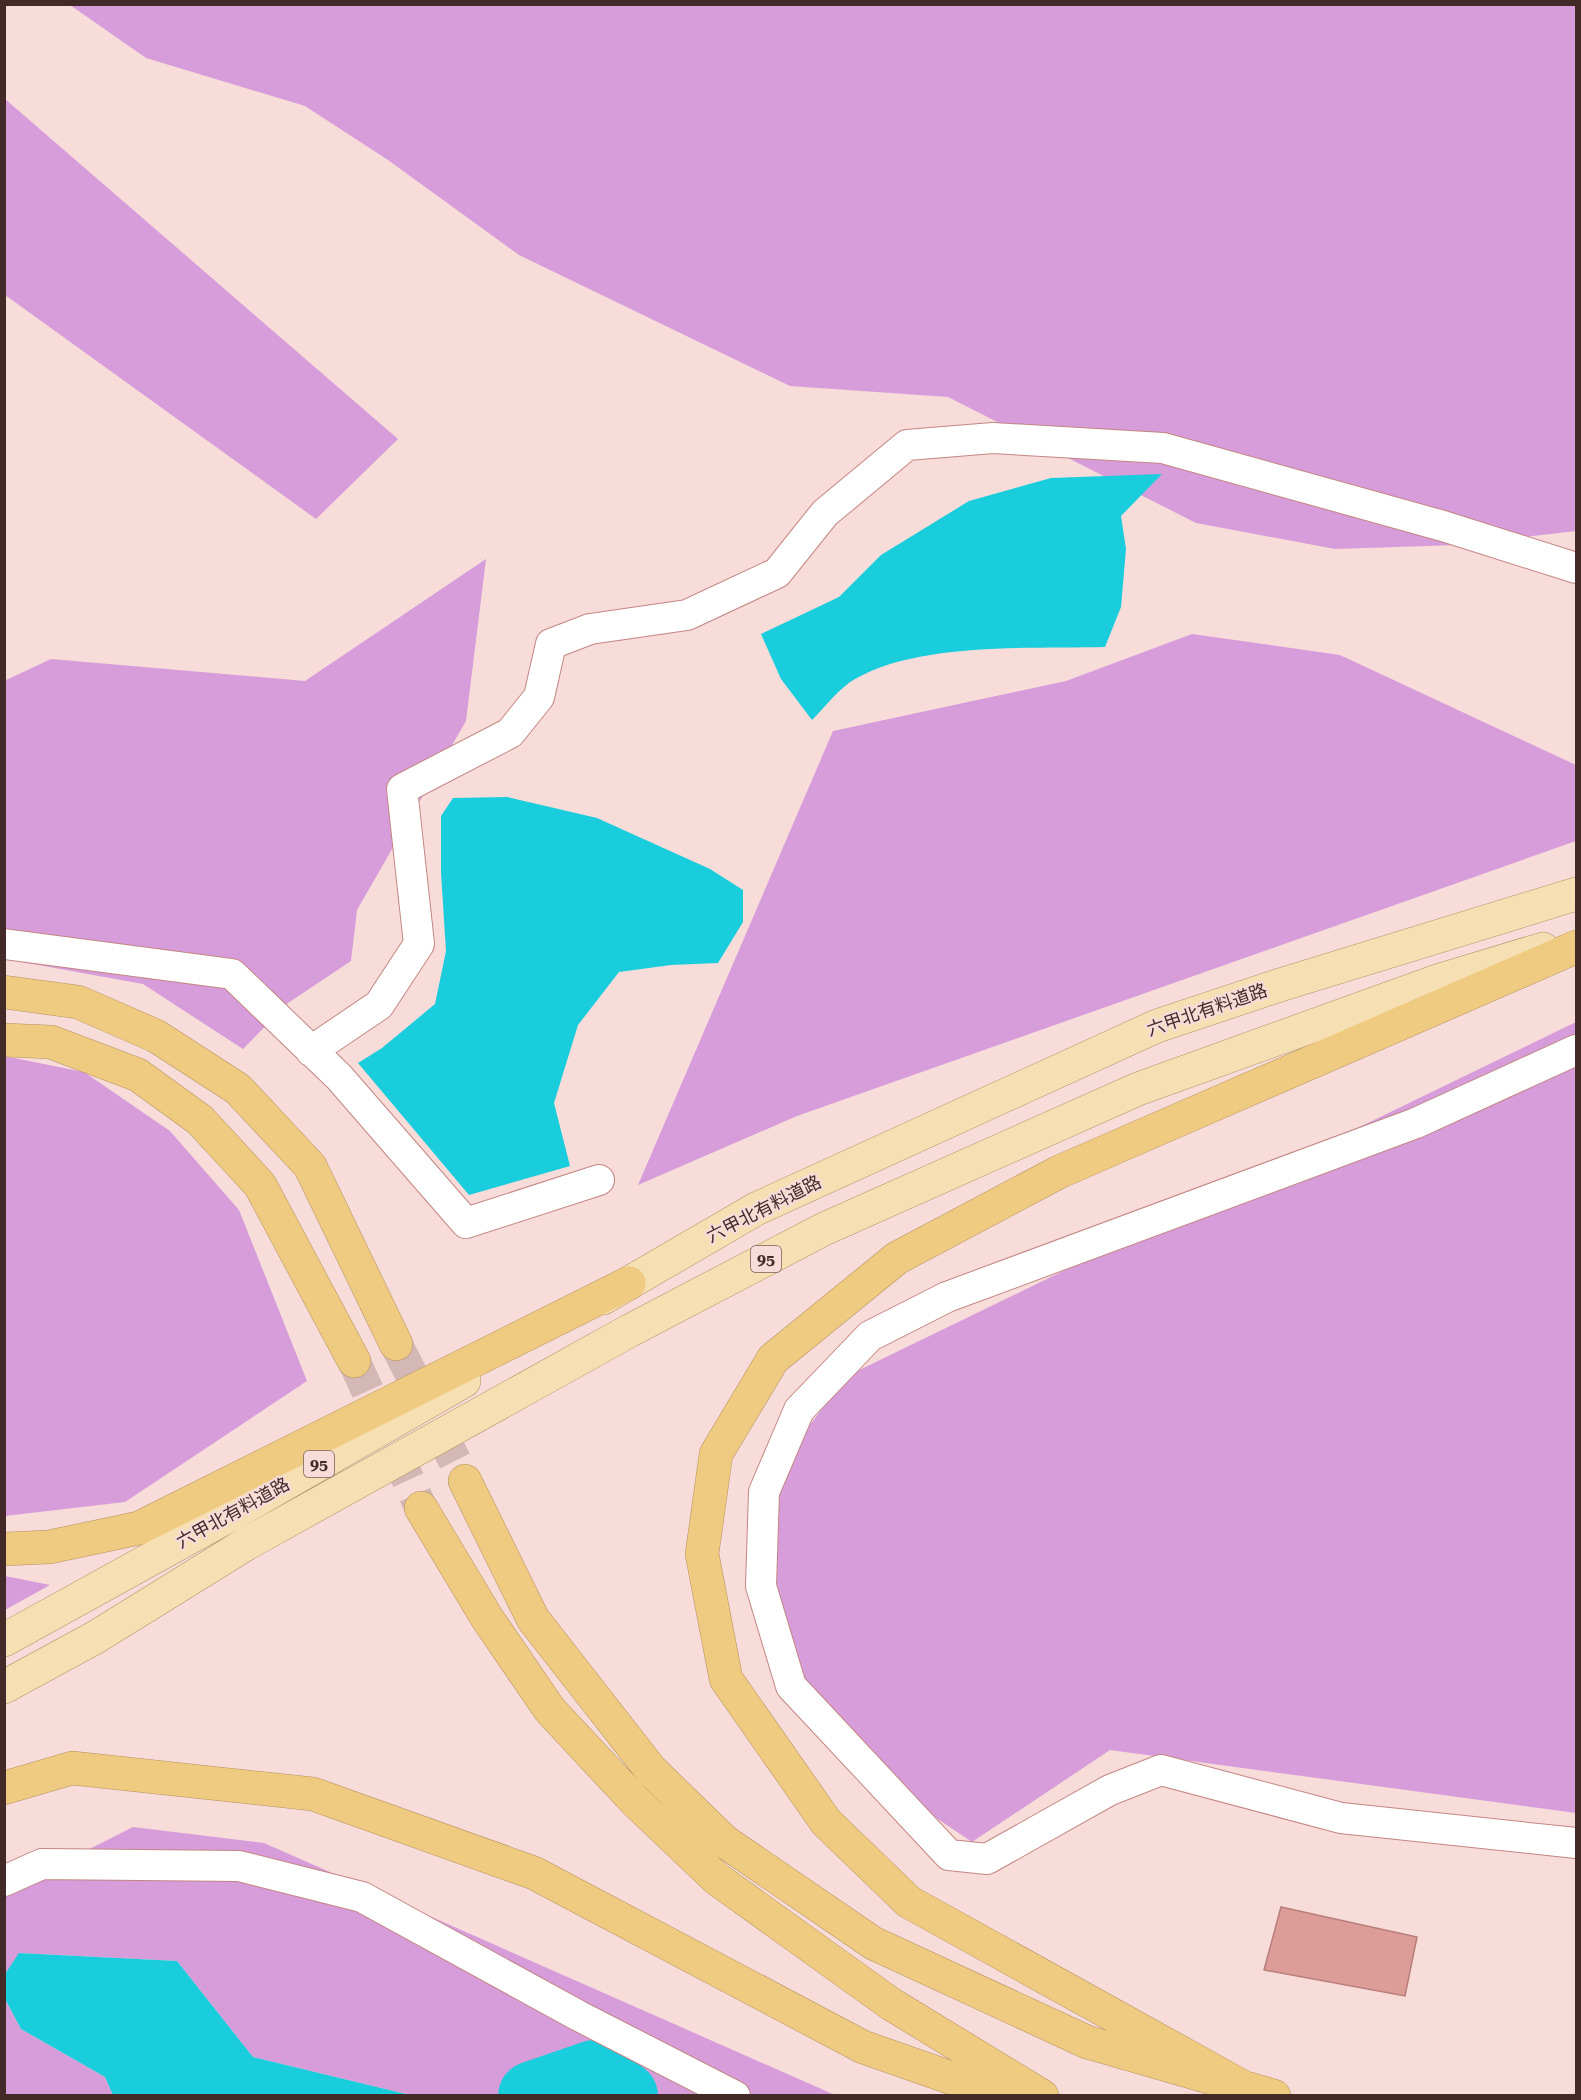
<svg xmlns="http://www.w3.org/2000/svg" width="1581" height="2100" font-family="'Roboto Serif','Noto Sans JP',serif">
<rect width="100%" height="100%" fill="#f7dcda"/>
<path fill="#d69dda" d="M70,5H1576V531L1457,545L1335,549L1196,523L948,397L790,386L519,255L388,160L305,106L146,58Z
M5,99L398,439L316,519L5,295Z
M486,559L466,721L357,910L351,961L288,1003L243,1049L143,984L5,959L4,681L51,659L305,681Z
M1192,634L1340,655L1576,765V841L797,1116L638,1185L833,731L1066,681Z
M1576,1022V1813L1110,1750L972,1842L829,1746L777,1643L770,1475L849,1375Z
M4,1056L84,1072L170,1131L239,1210L307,1381L125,1502L5,1516Z
M5,1576L50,1585L5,1610Z
M133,1827L264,1843L835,2095H410L253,2057L177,1961L20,1953L5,1974V1892Z
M4,1997L21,2029L105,2077L113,2095H5Z"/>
<path fill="#19cddc" d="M1162,474L1121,516L1126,549L1121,607L1105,647C1031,649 920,642 855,679C839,688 825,707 812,720L781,679L761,634L839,597L881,555L969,501L1051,478Z
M507,797L597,818L710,869L743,890V922L718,963L671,965L619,972L578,1025L554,1103L570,1166L469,1195L358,1063L382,1048L435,1004L446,951L441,873V816L453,798Z
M19,1953L177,1961L253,2057L410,2095H113L105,2077L21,2029L4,1997L5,1974Z"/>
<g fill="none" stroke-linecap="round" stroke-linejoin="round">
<path stroke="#19cddc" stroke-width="70" d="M533,2096L594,2075L623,2096"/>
</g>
<path fill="#dc9d99" stroke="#b97d79" stroke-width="1.5" d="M1281,1907L1417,1937L1405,1996L1264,1970Z"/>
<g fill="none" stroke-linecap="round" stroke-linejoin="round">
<path stroke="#d3b8b6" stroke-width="33" stroke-dasharray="33 16" stroke-linecap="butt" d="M396,1344L465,1481
M354,1361L421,1508"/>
<g stroke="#c38682" stroke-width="32">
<path id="street" d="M4,944L232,974L339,1077L466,1223L599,1180
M1576,1050L1416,1123L947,1297L870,1336L799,1410L764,1492L761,1586L791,1686L949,1855L987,1859L1110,1790L1161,1770L1341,1818L1576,1843
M311,1051L379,1005L419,944L402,789L510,733L539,697L551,644L590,629L687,615L777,573L825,513L907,445L993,438L1163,448L1443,526L1576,568
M4,1881L42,1864L239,1866L362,1897L579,2016L735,2096"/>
</g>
<g stroke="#b39262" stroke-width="34">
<path id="primary" d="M603,1298L756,1209L1157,1026L1280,985L1576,894
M4,1640L232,1514L464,1381
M4,1687L96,1637L246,1544L629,1331L824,1229L1138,1089L1440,980L1543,949"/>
</g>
<g stroke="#b39262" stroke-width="34">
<path id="highway" d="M4,992L78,1002L156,1036L238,1089L310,1166L396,1344
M4,1040L51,1042L138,1075L200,1120L260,1185L354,1361
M465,1481L533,1619L651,1770L724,1841L873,1943L1087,2042L1274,2096
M421,1508L487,1618L550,1710L635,1801L717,1879L891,2004L1042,2096
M4,1549L49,1547L139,1528L629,1283
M4,1788L72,1768L313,1794L534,1873L863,2047L1003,2096
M1243,2087L909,1902L826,1822L726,1679L702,1554L716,1454L773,1359L897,1258L1059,1172L1576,947"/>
</g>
<use href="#street" stroke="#fff" stroke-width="30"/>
<use href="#primary" stroke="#f5dfb3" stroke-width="33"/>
<use href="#highway" stroke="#efca81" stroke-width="33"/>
</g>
<g text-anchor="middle" stroke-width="4.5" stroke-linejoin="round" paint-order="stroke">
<g fill="#f7dcda" stroke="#795f5d" stroke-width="1.5">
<rect x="751" y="1246" width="30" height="26" rx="4.5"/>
<rect x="304" y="1451" width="30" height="26" rx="4.5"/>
</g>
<g font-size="16" font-weight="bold" fill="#432a28">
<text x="766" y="1265">95</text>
<text x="319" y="1470">95</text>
</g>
<g font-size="18" fill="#432a28" stroke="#f7dcda">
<text transform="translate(1207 1010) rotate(-19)" y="6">六甲北有料道路</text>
<text transform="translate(764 1209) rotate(-27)" y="6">六甲北有料道路</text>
<text transform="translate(233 1513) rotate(-29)" y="6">六甲北有料道路</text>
</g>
</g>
<rect width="1581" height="2100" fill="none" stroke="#432a28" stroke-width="12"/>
</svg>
